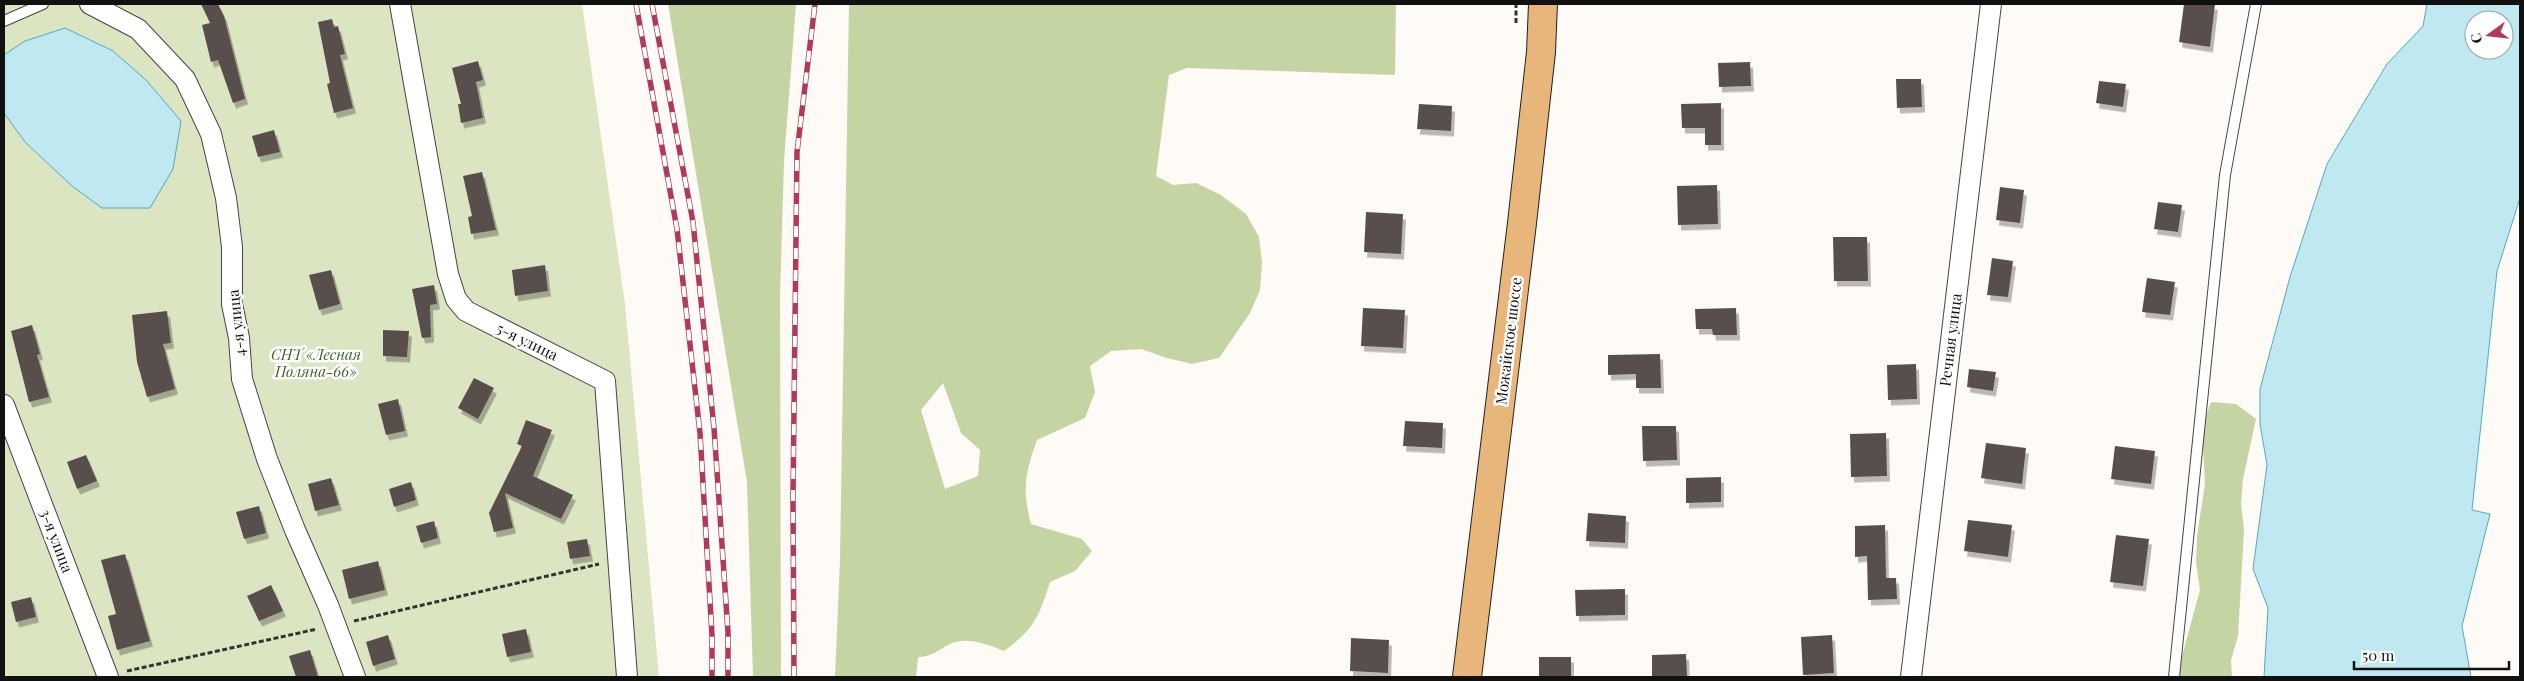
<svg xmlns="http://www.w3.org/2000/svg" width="2524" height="681" font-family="'Playfair Display',serif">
<defs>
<filter id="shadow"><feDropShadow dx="3" dy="5.5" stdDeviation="0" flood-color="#0004"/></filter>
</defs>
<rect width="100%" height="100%" fill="#fefaf6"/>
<path fill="#dce5c2" d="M4,4H582L625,304L659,677H4Z"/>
<path fill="#c4d4a3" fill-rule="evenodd" d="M668,4H796L784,161L780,297L781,677H753L747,482Z
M849,4H1396L1395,75L1187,68L1169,75L1156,176L1173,185L1196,183L1221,195L1246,214L1259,237L1262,263L1260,290L1250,313L1219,358L1192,364L1167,358L1141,349L1111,351L1090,366L1095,392L1085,418L1037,440C1025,473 1022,490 1031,524L1082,539L1092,551L1075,571L1050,582C1039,617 1034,629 1004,651C988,645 968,636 950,644C938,650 932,657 918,657L916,677H835L840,560ZM943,383L961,433L980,450L978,476L945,489L921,410Z
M2211,402L2236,404L2256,419L2243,479L2241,503L2244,530L2238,636L2231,660L2232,677H2179L2178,671L2200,590L2196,563L2197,536L2205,484L2202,428Z"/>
<path fill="#c0e8f0" stroke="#50abbe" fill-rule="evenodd" d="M2427,4H2520V198L2497,271L2472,510L2490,514L2462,626L2471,677H2264L2268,608L2253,569L2267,465L2260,424V389L2290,277L2327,164L2387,64L2423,26ZM2474,20H2504V50H2474Z
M65,28L113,51L146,80L181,121L173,169L150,208H102L72,186L25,142L4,113V55L25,41Z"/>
<path fill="#58504e" filter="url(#shadow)" d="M201,4H218L224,16L245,99L233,103L218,60L211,62L202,25L210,23Z
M2184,4H2215L2210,47L2179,42Z
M332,19L334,27L338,26L345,54L340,55L353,108L334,113L327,84L330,83L318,22Z
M478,61L483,80L476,82L483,118L461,123L458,104H461L452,68Z
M1750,62L1751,86L1719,87L1718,63Z
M1896,79H1921L1922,107L1897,108Z
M2099,81L2126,84L2123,107L2096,103Z
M1721,103V145H1705V128H1682L1681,104Z
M1419,104L1452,106L1451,131L1417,129Z
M274,130L280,152L258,157L252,136Z
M482,172L496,230L471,234L468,217L472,216L463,176Z
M1717,185L1718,224L1678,225L1677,186Z
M2000,187L2024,190L2020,223L1996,220Z
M2158,202L2182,205L2178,232L2154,229Z
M1366,212L1403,214L1401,254L1364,252Z
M1833,237H1867L1868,281H1834Z
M1992,258L2013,261L2008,297L1987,295Z
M545,265L548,291L515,296L512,270Z
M331,270L340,304L319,310L309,275Z
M2147,278L2175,282L2170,315L2142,312Z
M434,285L437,304L430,305L431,337L422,338L412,289Z
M1363,308L1405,310L1403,348L1361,346Z
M1736,308L1737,335H1713L1712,329H1696L1695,309Z
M167,311L171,343L163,344L175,389L147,397L137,362L132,315Z
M32,325L40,354L37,355L49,397L29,402L11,331Z
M383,330L409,331L407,357L383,356Z
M1660,354L1661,388H1636V374L1608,375V355Z
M1916,364L1917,399L1888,400L1887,365Z
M1969,369L1996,372L1993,391L1967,387Z
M474,378L494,388L478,419L458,408Z
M398,399L405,431L386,435L378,404Z
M526,420L552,430L533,476L573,495L561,519L505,493L513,528L494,532L489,513L522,446L517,444Z
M1405,421L1443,423L1442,448L1403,446Z
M1642,426H1676L1677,460L1643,461Z
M1886,433L1887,476L1851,477L1850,434Z
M1986,443L2026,448L2022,484L1981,478Z
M2115,446L2155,451L2151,484L2111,479Z
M86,455L97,481L77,489L67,462Z
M1721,477V502L1686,503V478Z
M331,478L339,505L315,511L308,484Z
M411,482L416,500L394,507L389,489Z
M259,506L266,533L244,539L236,512Z
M1588,513L1626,516L1625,543L1586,541Z
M1968,520L2012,525L2008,557L1964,551Z
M434,521L438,538L421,543L416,526Z
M1885,525L1886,578H1896L1897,599L1868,600L1867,556L1855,557V526Z
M2116,535L2149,539L2143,586L2110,582Z
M587,539L590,556L570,559L567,542Z
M125,554L150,641L117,650L108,616L116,614L101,560Z
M378,561L385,590L349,599L342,570Z
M271,585L283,611L259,621L247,596Z
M1625,589V615L1576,616L1575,590Z
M31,597L36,617L16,622L11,602Z
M526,629L531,652L507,657L502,634Z
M388,635L395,659L373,666L366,642Z
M1832,635L1834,673L1803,675L1801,637Z
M1351,638L1389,640L1388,673L1350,671Z
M310,650L318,677H296L289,656Z
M1686,654L1687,677H1652V655Z
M1539,657H1571V677H1539Z"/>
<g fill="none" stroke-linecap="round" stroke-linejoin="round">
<g stroke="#444" stroke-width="12">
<path id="service" d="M4,21L43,4
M2174,677L2225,175L2256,4"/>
</g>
<g stroke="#444" stroke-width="22">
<path id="minor" d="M90,4L138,29L185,79L211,134L226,198L232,247V304L239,338L242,379L267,459L295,530L328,605L355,677
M400,4L448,274L456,299L466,311L605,381L627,677
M4,405L108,677
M1911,677L1991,4"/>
</g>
<g stroke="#222" stroke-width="30">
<path id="primary" d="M1467,677L1522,223L1541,52L1543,4"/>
</g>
<path stroke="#333" stroke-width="3" stroke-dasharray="5 2.5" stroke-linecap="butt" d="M1516,23V4
M354,621L599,564
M127,671L317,629"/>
<use href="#service" stroke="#fff" stroke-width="10"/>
<use href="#minor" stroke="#fff" stroke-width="20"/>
<use href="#primary" stroke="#e8b57b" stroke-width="28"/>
<g stroke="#b13959" stroke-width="5.5">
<path id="rail" d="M636,4L677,229L700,433L712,635V677
M652,4L693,222L714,428L728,632V677
M794,677L793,497L797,152L815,4"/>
</g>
<use href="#rail" stroke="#fff" stroke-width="4" stroke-dasharray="11" stroke-linecap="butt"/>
</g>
<g text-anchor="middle" stroke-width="5" stroke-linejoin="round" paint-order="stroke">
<g font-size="15" fill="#111" stroke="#fff">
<text transform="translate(237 323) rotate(-96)" y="5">4-я улица</text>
<text transform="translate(1951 340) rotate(-83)" y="5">Речная улица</text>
<text transform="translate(1509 341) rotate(-83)" y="5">Можайское шоссе</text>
<text transform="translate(527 342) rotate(26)" y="5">5-я улица</text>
<text transform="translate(56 541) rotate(69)" y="5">3-я улица</text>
</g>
<g font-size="15" font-style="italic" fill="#416228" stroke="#fff">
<text x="316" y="360">СНТ «Лесная<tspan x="316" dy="17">Поляна-66»</tspan></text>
</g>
</g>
<rect width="2524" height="681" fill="none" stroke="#111111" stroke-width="10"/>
<g transform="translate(2489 35) rotate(255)"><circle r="24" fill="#ffffff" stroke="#a0a0a0"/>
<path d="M0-4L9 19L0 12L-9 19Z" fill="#b13959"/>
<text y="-8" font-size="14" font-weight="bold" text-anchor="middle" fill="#111111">С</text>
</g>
<path d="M2354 661v8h155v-8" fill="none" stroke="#111111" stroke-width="2.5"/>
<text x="2362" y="661" font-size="15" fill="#111111" stroke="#ffffff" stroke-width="4" paint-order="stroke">50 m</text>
</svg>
